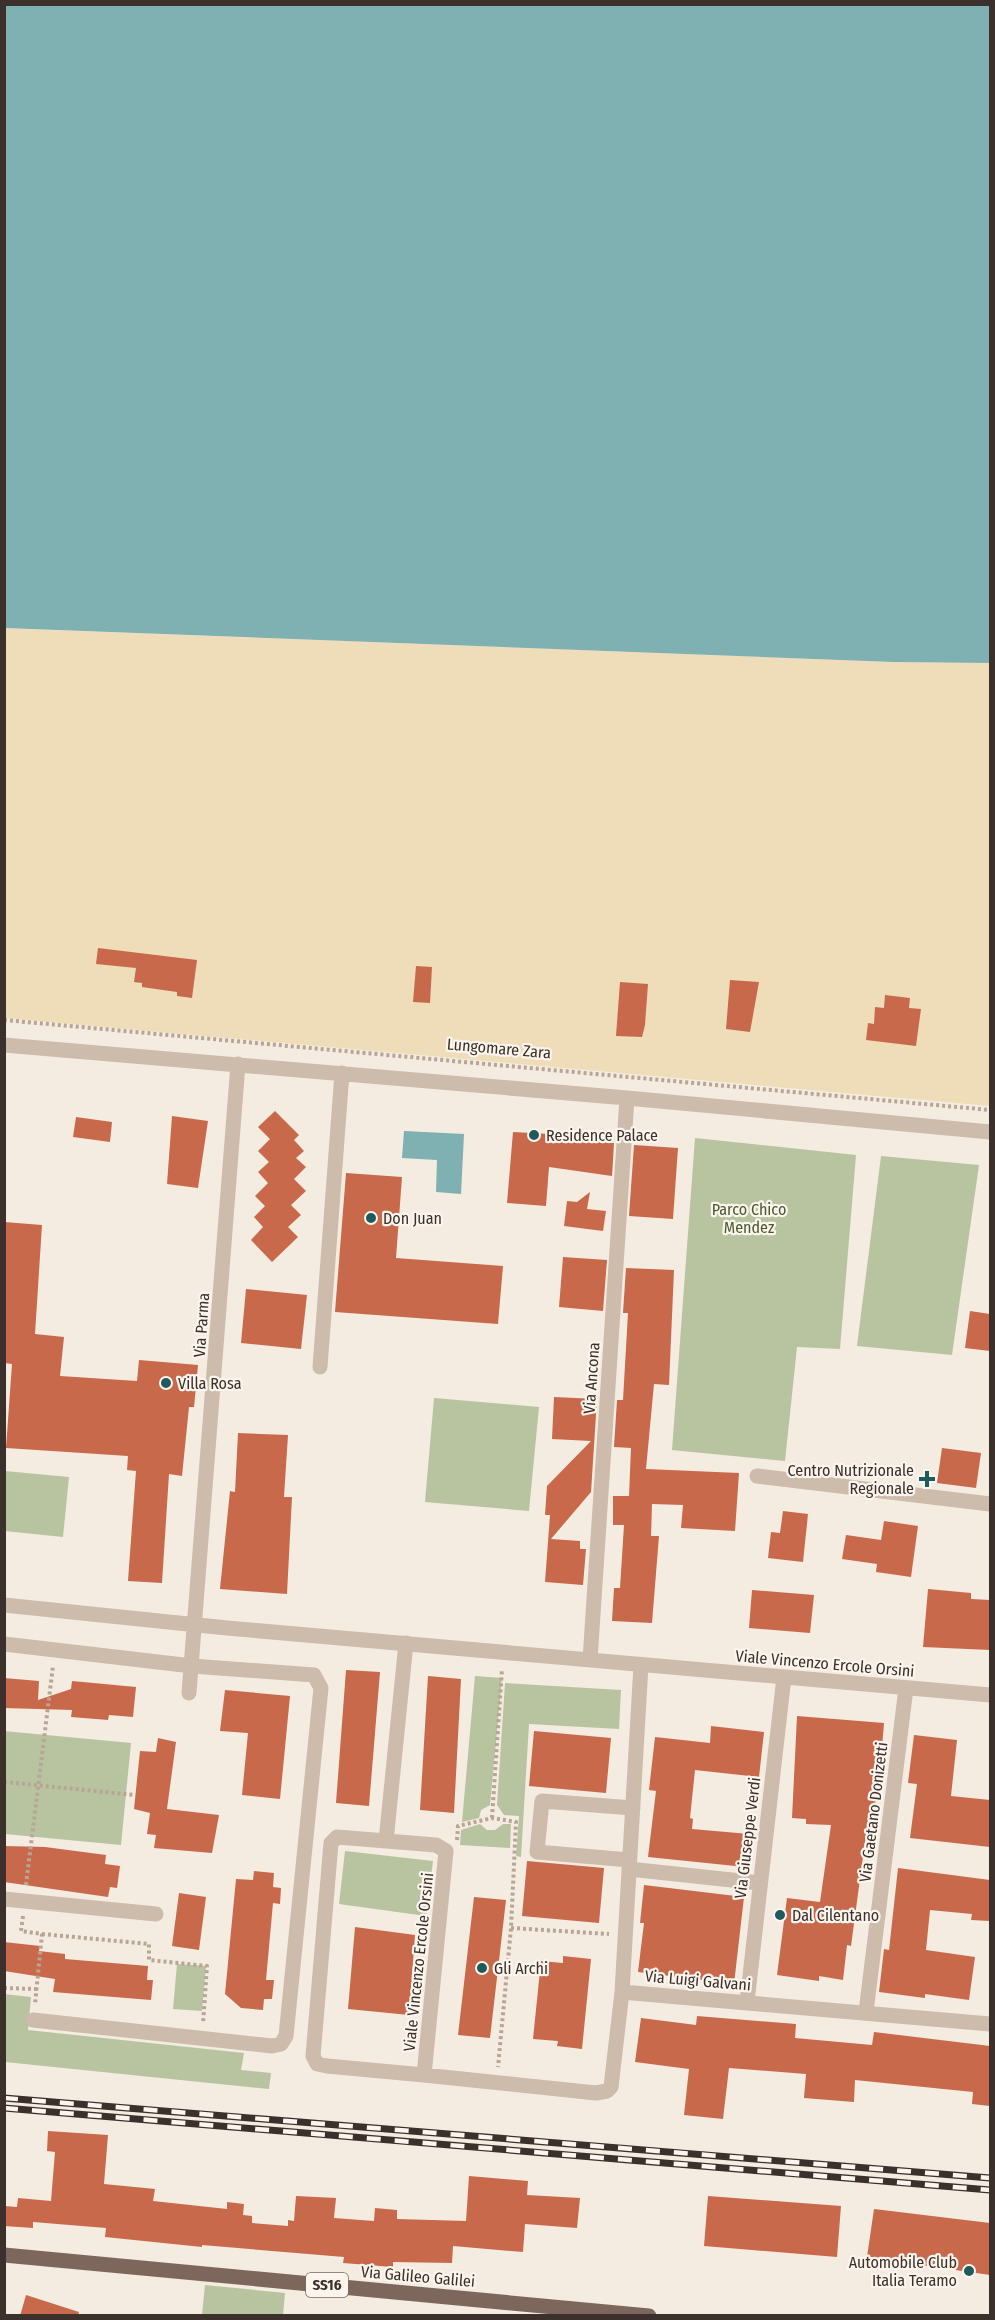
<svg xmlns="http://www.w3.org/2000/svg" width="995" height="2320" font-family="'Fira Sans Condensed',sans-serif">
<rect width="100%" height="100%" fill="#f4ebe1"/>
<path fill="#b8c4a0" d="M695,1138L856,1155L840,1349L797,1347L785,1461L672,1450Z
M881,1156L979,1165L952,1355L857,1346Z
M434,1398L539,1407L529,1511L425,1502Z
M5,1471L69,1477L63,1537L5,1531Z
M475,1676L502,1678L490,1805L481,1810L479,1818L462,1822Z
M505,1683L621,1690L619,1729L529,1724L521,1857L516,1856L519,1816L504,1815L497,1805Z
M4,1731L131,1743L121,1845L5,1834Z
M480,1824L487,1830H495L503,1824H511L510,1848L460,1845L461,1830Z
M345,1851L433,1861L426,1916L339,1904Z
M177,1964L206,1966L202,2011L173,2009Z
M4,1994L31,1997L28,2030L244,2053L241,2070L271,2073L269,2089L5,2062Z
M205,2285L285,2293L283,2315H202Z"/>
<path fill="#efdcb8" d="M4,628L893,662L990,663V1106L5,1018Z"/>
<path fill="#7fb0b2" d="M4,5H990V663L893,662L5,628Z
M404,1131L464,1134L461,1194L436,1192L437,1160L402,1158Z"/>
<path fill="#c8694b" d="M98,948L197,960L192,998L177,996V992L142,987V983L134,982L136,968L96,964Z
M416,966L432,967L430,1003L413,1002Z
M730,980L759,982L750,1032L726,1029Z
M620,982L648,984L645,1025L642,1037L616,1036Z
M885,995L910,998L909,1008L921,1009L916,1046L866,1040L868,1023L874,1024L875,1007L884,1008Z
M275,1111L299,1135L294,1140L304,1151L296,1158L306,1167L294,1179L306,1191L291,1205L301,1215L288,1227L298,1237L272,1262L251,1240L263,1227L254,1217L265,1206L255,1196L268,1183L258,1172L269,1162L258,1151L270,1139L258,1127Z
M172,1116L208,1121L198,1188L167,1184Z
M76,1117L112,1122L110,1142L73,1137Z
M513,1132L607,1137L606,1143H614L612,1176L549,1167L546,1206L507,1203Z
M634,1145L678,1148L673,1219L629,1216Z
M346,1173L402,1177L396,1258L503,1266L498,1324L335,1312Z
M590,1192L587,1209L606,1211L603,1231L564,1226L567,1201L577,1202Z
M4,1222L42,1225L35,1334L64,1337L60,1376L137,1381L139,1360L198,1365L194,1407H189L182,1476L169,1474L162,1583L128,1581L136,1471L127,1470L128,1456L6,1448L12,1364L4,1363Z
M563,1257L607,1260L603,1311L559,1307Z
M626,1268L674,1270L669,1385L654,1384L646,1469L739,1473L735,1531L681,1528L683,1505L652,1504L651,1536H659L652,1623L612,1621L614,1588H620L624,1525H613V1496H629L631,1448L614,1447L617,1400H623L628,1313H623Z
M246,1289L307,1295L301,1349L241,1343Z
M970,1311L990,1314V1351L965,1348Z
M554,1397L597,1399L591,1492L551,1539L580,1541V1549H586L583,1585L545,1582L550,1515H545L547,1486L591,1441L552,1439Z
M238,1433L288,1435L284,1497H292L287,1594L220,1589L230,1491L235,1492Z
M942,1448L981,1453L976,1488L937,1483Z
M783,1511L808,1514L803,1562L768,1558L771,1532L780,1533Z
M884,1521L918,1526L911,1577L876,1572L877,1564L842,1559L846,1535L881,1540Z
M928,1589L971,1593V1599L990,1600V1650L923,1647Z
M752,1590L814,1595L810,1633L749,1628Z
M346,1670L380,1672L369,1806L336,1803Z
M428,1676L461,1679L454,1813L420,1810Z
M4,1678L39,1681L38,1700L71,1689L72,1681L136,1687L133,1717L109,1715L108,1720L71,1717L72,1710L4,1708Z
M225,1690L290,1696L280,1799L242,1795L248,1733L220,1731Z
M797,1716L884,1723L880,1772H877L874,1828L867,1827L851,1946L847,1945L843,1980L819,1976V1981L777,1975L787,1898L820,1902L831,1825L806,1824V1819L792,1818Z
M711,1726L764,1732L759,1777L695,1770L690,1818L693,1819L692,1829L749,1834L745,1867L648,1857L656,1791L649,1790L655,1737L710,1743Z
M534,1731L611,1738L606,1793L529,1786Z
M914,1735L957,1740L951,1796L990,1800V1847L910,1838L917,1784L908,1783Z
M158,1738L176,1742L167,1809L219,1815L212,1853L154,1848L156,1835L147,1834L150,1813L134,1809L140,1751L156,1752Z
M4,1846L45,1847L106,1855L105,1864L120,1866L117,1888L110,1887L108,1897L4,1882Z
M527,1861L604,1868L599,1923L522,1916Z
M898,1868L990,1880V1921L971,1920L972,1914L930,1910L926,1950L975,1957L969,2000L925,1994V1998L879,1992L884,1949L889,1950Z
M254,1871L274,1873L273,1887L281,1888L280,1904L273,1903L266,1980H274L272,1999H264L263,2010L241,2008L225,1994L236,1879L253,1880Z
M644,1885L744,1897L734,1984L638,1972L644,1923H640Z
M179,1893L206,1897L199,1950L172,1946Z
M474,1897L506,1900L490,2038L458,2035Z
M355,1927L415,1935L409,2015L348,2009Z
M4,1942L40,1946L39,1951L65,1954V1959L148,1966L147,1980H153L151,2000L53,1992L55,1979L4,1971Z
M563,1956L591,1959L582,2049L557,2046L558,2041L533,2039L541,1961L563,1963Z
M697,2016L796,2024L795,2038L872,2045L874,2032L990,2046V2106L972,2104L973,2092L855,2080L854,2102L804,2098L806,2074L729,2068L723,2119L684,2115L689,2069L635,2062L641,2018L696,2025Z
M48,2131L108,2135L104,2184L155,2189L153,2201L227,2209V2202L244,2204L243,2215L252,2216V2223L288,2226V2220L294,2221L296,2196L336,2198L334,2218L374,2221L375,2208L397,2210V2219L466,2221L469,2176L528,2181L527,2195L580,2198L577,2228L525,2224L523,2252L453,2246L452,2263L393,2262V2267L343,2263L344,2257L202,2245V2247L105,2237L106,2228L33,2222V2228L4,2226V2206L17,2207L18,2198L51,2201L55,2152L47,2151Z
M708,2196L841,2206L837,2257L704,2246Z
M874,2209L990,2223V2275L867,2257Z
M26,2295L79,2312L78,2316H20Z"/>
<g fill="none" stroke-linecap="round" stroke-linejoin="round">
<path stroke="#b9a596" stroke-width="4" stroke-dasharray="3 3" stroke-linecap="butt" d="M4,1020L990,1110
M4,1782L135,1795
M492,1818L502,1669
M457,1840L458,1826L492,1818L516,1822L511,1928L498,2067
M26,1885L53,1666
M23,1916L21,1931L42,1934L35,2004
M511,1928L609,1934
M42,1934L149,1944V1960L207,1966L203,2024
M4,1988L37,1989"/>
<path stroke="#cdbbac" stroke-width="15" d="M4,1045L627,1098L990,1132
M320,1367L342,1073
M757,1476L990,1504
M4,1605L227,1628L990,1695
M4,1644L192,1666L314,1675L321,1688L286,2036L281,2044L272,2046L33,2020
M590,1660L627,1098
M189,1693L238,1064
M337,1837L436,1845L446,1851L424,2075L327,2066L317,2064L313,2056L331,1843Z
M386,1841L406,1643
M629,1860L537,1852L542,1801L633,1808
M629,1869L760,1883
M4,1899L156,1914
M622,1992L990,2024
M747,2002L784,1677
M866,2012L906,1688
M424,2075L596,2093L607,2091L611,2087L622,1992L641,1665"/>
<path stroke="#7d675c" stroke-width="15" d="M4,2255L649,2316"/>
<g stroke="#3b302b" stroke-width="7">
<path id="rail" d="M4,2098L990,2178
M4,2108L990,2190"/>
</g>
<use href="#rail" stroke="#fbf5ee" stroke-width="4.5" stroke-dasharray="14" stroke-linecap="butt"/>
</g>
<g fill="#1f5a5e" stroke="#fbf5ee" stroke-width="2">
<circle cx="534" cy="1135" r="6"/>
<circle cx="371" cy="1218" r="6"/>
<circle cx="166" cy="1383" r="6"/>
<path d="M924 1470h6v6h6v6h-6v6h-6v-6h-6v-6h6z"/>
<circle cx="780" cy="1915" r="6"/>
<circle cx="482" cy="1968" r="6"/>
<circle cx="969" cy="2271" r="6"/>
</g>
<g text-anchor="middle" stroke-width="4.5" stroke-linejoin="round" paint-order="stroke">
<rect fill="#fbf5ee" stroke="#756b66" stroke-width="1.5" x="306" y="2273" width="42" height="24" rx="4.5"/>
<g font-size="15" font-weight="bold" fill="#3b302b">
<text x="327" y="2290">SS16</text>
</g>
<g font-size="16" fill="#3b302b" stroke="#fbf5ee">
<text transform="translate(499 1048) rotate(5)" y="6">Lungomare Zara</text>
<text transform="translate(201 1325) rotate(-86)" y="6">Via Parma</text>
<text transform="translate(591 1378) rotate(-86)" y="6">Via Ancona</text>
<text transform="translate(825 1663) rotate(5)" y="6">Viale Vincenzo Ercole Orsini</text>
<text transform="translate(873 1812) rotate(-83)" y="6">Via Gaetano Donizetti</text>
<text transform="translate(747 1838) rotate(-83)" y="6">Via Giuseppe Verdi</text>
<text transform="translate(418 1962) rotate(-84)" y="6">Viale Vincenzo Ercole Orsini</text>
<text transform="translate(698 1980) rotate(5)" y="6">Via Luigi Galvani</text>
<text transform="translate(418 2276) rotate(5)" y="6">Via Galileo Galilei</text>
</g>
<g font-size="16" fill="#3b302b" stroke="#fbf5ee" text-anchor="start">
<text x="546" y="1141">Residence Palace</text>
<text x="383" y="1224">Don Juan</text>
<text x="178" y="1389">Villa Rosa</text>
<text x="914" y="1476" text-anchor="end">Centro Nutrizionale<tspan x="914" dy="18">Regionale</tspan></text>
<text x="792" y="1921">Dal Cilentano</text>
<text x="494" y="1974">Gli Archi</text>
<text x="957" y="2268" text-anchor="end">Automobile Club<tspan x="957" dy="18">Italia Teramo</tspan></text>
</g>
<g font-size="16" fill="#4a5a2e" stroke="#fbf5ee">
<text x="749" y="1215">Parco Chico<tspan x="749" dy="18">Mendez</tspan></text>
</g>
</g>
<rect width="995" height="2320" fill="none" stroke="#3b302b" stroke-width="12"/>
</svg>
